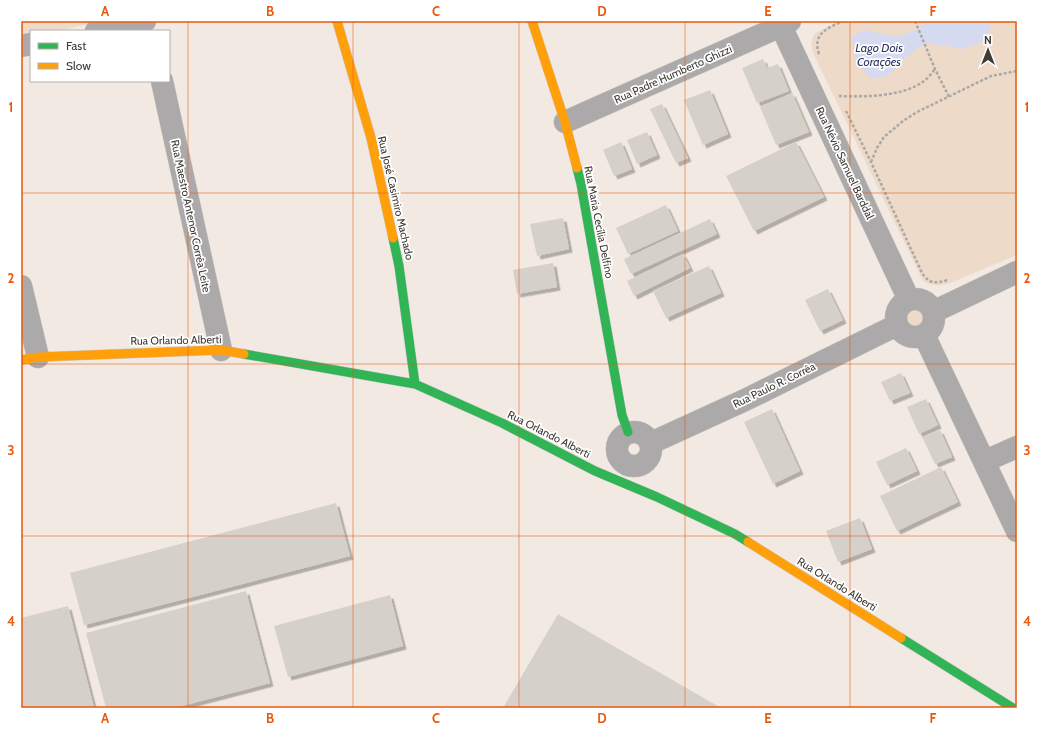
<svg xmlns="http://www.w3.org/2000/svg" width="1038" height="729" font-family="Cabin,sans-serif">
<defs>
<filter id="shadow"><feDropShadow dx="3.5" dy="3.5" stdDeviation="0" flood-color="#0004"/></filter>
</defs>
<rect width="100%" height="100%" fill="#f2eae2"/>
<path fill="#eddac8" d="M21,21H104L55,31H31V36L21,38Z
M839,21H1017V255L948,284C938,286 932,286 923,281L814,55L811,44L814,34Z
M900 318a15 15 0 1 1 30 0a15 15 0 1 1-30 0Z"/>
<path fill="#d5daf1" d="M927,21H988L991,27L986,36L979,43L964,49L929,43L918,48L907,56L889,75L879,78H871C855,63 854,58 852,36L865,30L892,36L904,35L918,29Z"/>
<path fill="#d6d0ca" filter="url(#shadow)" d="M763,59L767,68L778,64L789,91L757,103L742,68Z
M710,90L728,134L703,145L684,100Z
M792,93L809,132L776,145L760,107Z
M662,104L688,158L676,163L650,109Z
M647,132L657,155L637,164L627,140Z
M621,142L632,169L614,176L603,150Z
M796,142L824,197L754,231L726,176Z
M666,205L678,231L628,254L616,228Z
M563,218L569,249L537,256L530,224Z
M710,219L717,234L631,274L624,259Z
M683,254L690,268L634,296L627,281Z
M553,263L557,287L517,294L513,270Z
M709,266L721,293L666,318L653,291Z
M828,289L843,320L820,331L805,300Z
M901,373L910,393L890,401L881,382Z
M926,399L938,425L919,434L907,407Z
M772,409L800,471L773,484L744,422Z
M940,430L952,457L935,464L922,437Z
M906,448L917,471L887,485L876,462Z
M941,467L958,502L897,531L880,496Z
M336,503L350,556L84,625L70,573Z
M860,518L872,549L838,562L826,531Z
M246,591L270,683L174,708H106L86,633Z
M390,595L403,646L288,677L274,626Z
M68,606L94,708H21V618Z
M558,614L721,708H503Z"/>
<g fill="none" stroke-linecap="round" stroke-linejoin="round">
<g stroke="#cdc7c1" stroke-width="23">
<path id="street" d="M775,21L781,26L909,300
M96,31L145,21
M21,46L31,44
M162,81L221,350
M565,122L781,26L790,21
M21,286L38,357
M896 318a19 19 0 1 1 38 0a19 19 0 1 1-38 0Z
M933,312L1017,272
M924,335L1017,531
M617 449a17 17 0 1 1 34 0a17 17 0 1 1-34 0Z
M651,443L745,400L897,325
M985,461L1017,447"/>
</g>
<g stroke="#cdc7c1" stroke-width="10">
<path id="fast" d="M577,168L581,184L622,415L628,432
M393,238L399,266L415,384
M244,354L415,384L502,423L595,471L657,497L735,534L748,542
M901,638L1013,708"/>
</g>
<g stroke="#cdc7c1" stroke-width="10">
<path id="slow" d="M337,21L371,138L393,238
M532,21L565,122L577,168
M21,360L38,357L221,350L244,354
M748,542L901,638"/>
</g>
<path stroke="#aba9a6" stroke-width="2.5" stroke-dasharray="3 2" stroke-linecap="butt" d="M915,21L935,69L949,97
M819,54C812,33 828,28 843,21
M839,96C864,97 903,97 924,81C928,78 932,73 935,69
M846,111L871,162L922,273C930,285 936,283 948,280
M871,162L877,148L884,137L903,121L917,112L991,76L1017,71"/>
<use href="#street" stroke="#aba9a9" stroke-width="22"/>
<use href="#fast" stroke="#30b455" stroke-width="9"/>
<use href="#slow" stroke="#ff9f0a" stroke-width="9"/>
</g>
<path fill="none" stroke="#e8590c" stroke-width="1" stroke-opacity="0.55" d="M188,21V708M353,21V708M519,21V708M685,21V708M850,21V708M21,193H1017M21,364H1017M21,536H1017"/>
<g text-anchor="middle" stroke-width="3.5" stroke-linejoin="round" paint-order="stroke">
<g font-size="11" fill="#3f3a34" stroke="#fff">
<text transform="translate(673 74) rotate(-24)" y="4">Rua Padre Humberto Ghizzi</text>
<text transform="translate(845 163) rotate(65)" y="4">Rua Névio Samuel Barddal</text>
<text transform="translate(396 198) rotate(77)" y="4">Rua José Casimiro Machado</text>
<text transform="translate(191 216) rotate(78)" y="4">Rua Maestro Antenor Corrêa Leite</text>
<text transform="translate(599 222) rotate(79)" y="4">Rua Maria Cecília Delfino</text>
<text transform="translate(176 340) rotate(-1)" y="4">Rua Orlando Alberti</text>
<text transform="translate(774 385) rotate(-26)" y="4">Rua Paulo R. Corrêa</text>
<text transform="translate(549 434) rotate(27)" y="4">Rua Orlando Alberti</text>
<text transform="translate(837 584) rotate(32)" y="4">Rua Orlando Alberti</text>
</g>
<g font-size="12" font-style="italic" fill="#2b3563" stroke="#fff">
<text x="879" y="52">Lago Dois<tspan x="879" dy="14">Corações</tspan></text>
</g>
</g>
<rect width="1038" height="729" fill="none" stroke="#ffffff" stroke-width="44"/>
<rect x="30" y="30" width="140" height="52" fill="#ffffff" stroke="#b2b0ae"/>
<rect x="38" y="43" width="20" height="6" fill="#30b455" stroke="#b2b0ae"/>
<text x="66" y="50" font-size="12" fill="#3f3a34">Fast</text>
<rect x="38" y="63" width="20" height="6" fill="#ff9f0a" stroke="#b2b0ae"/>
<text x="66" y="70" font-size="12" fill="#3f3a34">Slow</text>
<g transform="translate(988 50)" stroke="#ffffff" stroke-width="3" paint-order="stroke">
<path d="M0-3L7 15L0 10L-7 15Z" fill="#3f3a34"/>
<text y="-6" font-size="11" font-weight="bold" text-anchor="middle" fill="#3f3a34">N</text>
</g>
<rect x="22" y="22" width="994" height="685" fill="none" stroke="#e8590c" stroke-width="1.5"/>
<g font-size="13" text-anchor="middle" font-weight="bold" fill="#e8590c">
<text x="105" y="16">A</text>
<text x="270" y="16">B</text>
<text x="436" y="16">C</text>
<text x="602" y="16">D</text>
<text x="768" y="16">E</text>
<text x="933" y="16">F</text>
<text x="11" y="112">1</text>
<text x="1027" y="112">1</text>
<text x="11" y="283">2</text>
<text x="1027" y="283">2</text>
<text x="11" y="455">3</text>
<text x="1027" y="455">3</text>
<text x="11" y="626">4</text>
<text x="1027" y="626">4</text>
<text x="105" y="723">A</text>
<text x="270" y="723">B</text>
<text x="436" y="723">C</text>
<text x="602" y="723">D</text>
<text x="768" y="723">E</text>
<text x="933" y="723">F</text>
</g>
</svg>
